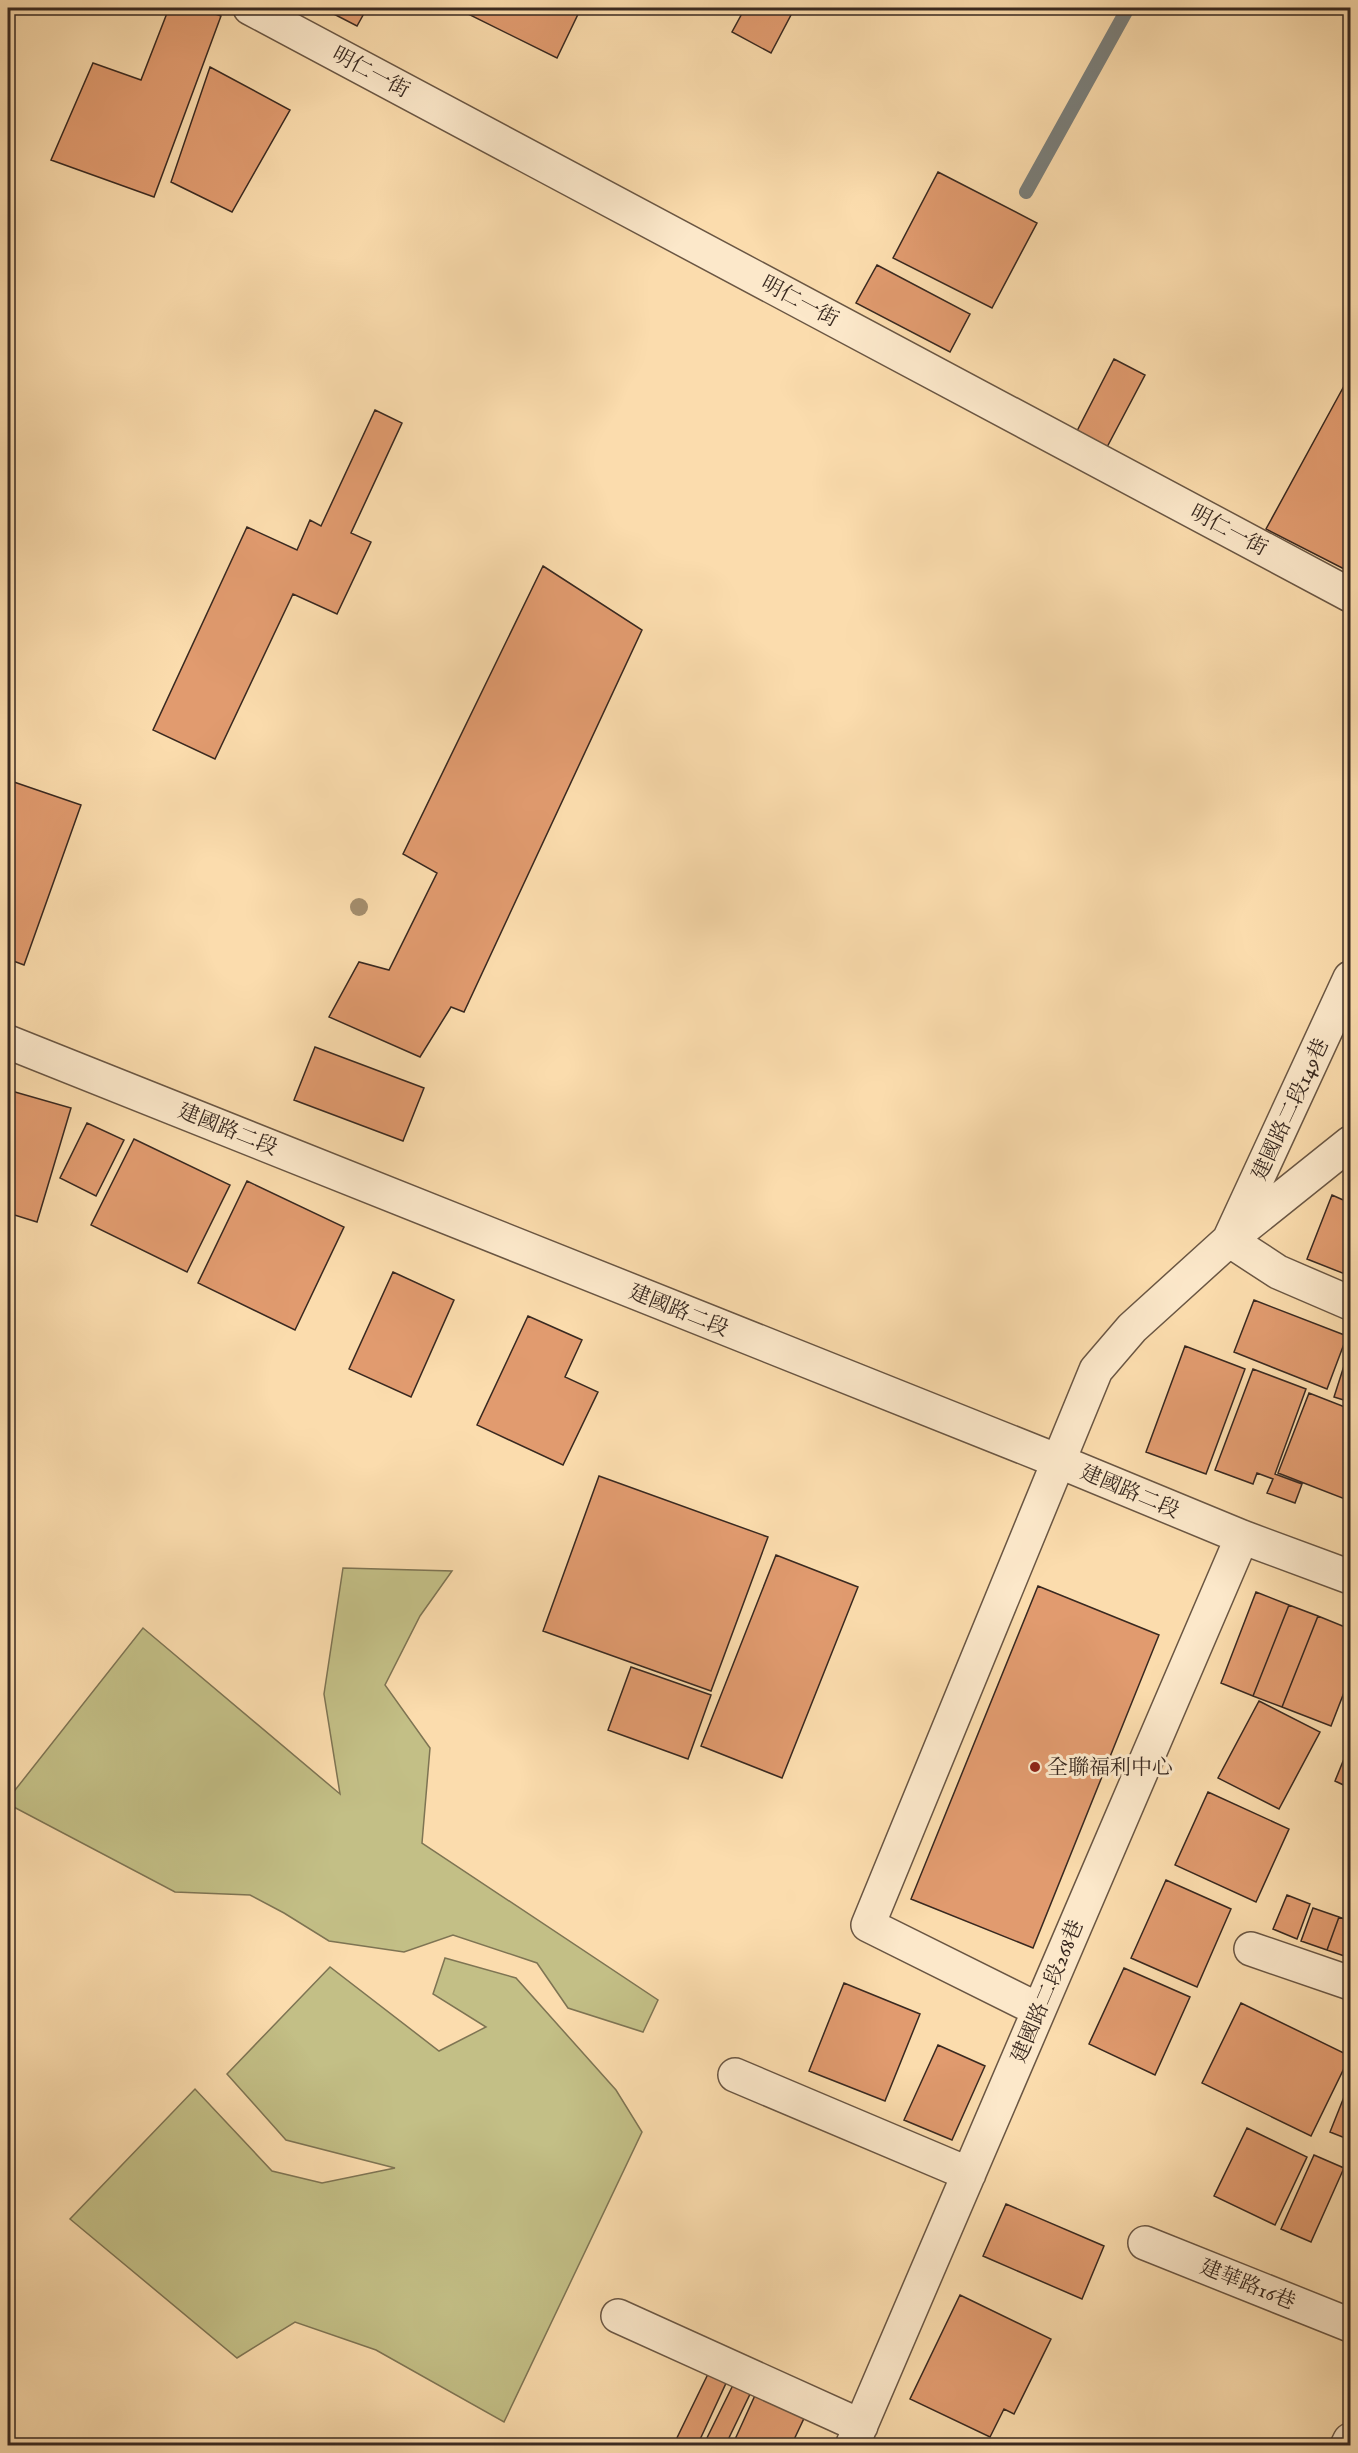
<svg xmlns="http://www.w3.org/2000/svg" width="1358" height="2453" font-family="'IM FELL English','Noto Serif TC',serif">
<rect width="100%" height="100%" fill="#fbdcad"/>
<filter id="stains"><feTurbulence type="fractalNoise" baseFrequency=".00333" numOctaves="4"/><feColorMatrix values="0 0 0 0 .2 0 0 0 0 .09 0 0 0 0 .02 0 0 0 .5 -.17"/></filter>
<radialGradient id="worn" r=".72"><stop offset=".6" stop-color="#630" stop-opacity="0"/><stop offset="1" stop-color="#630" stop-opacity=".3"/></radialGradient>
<path fill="#c3bf86" stroke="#7e7453" stroke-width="1.5" d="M343,1568L452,1571L420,1616L385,1685L430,1748L422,1843L658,2000L643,2032L568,2008L537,1963L453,1935L404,1952L329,1941L284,1913L250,1895L175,1892L8,1804V1799L143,1628L340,1794L324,1694Z
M445,1958L516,1978L616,2090L642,2132L504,2422L376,2350L295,2322L237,2358L70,2219L195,2089L272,2171L322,2183L395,2168L286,2140L227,2074L330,1967L439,2051L486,2027L433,1994Z"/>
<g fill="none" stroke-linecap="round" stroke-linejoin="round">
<path stroke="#7a7f7b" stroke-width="14" d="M1026,192L1128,8"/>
</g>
<path fill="#e19b6f" stroke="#392920" stroke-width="1.5" d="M169,8H199L221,16L154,197L51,160L93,63L141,80Z
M328,8H367L357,26L326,10Z
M464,8H581L557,58L462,11Z
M745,8H782L792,13L771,53L732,32Z
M210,67L290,110L232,212L171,182Z
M938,172L1037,223L992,308L893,258Z
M877,265L970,314L950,352L856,303Z
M1114,359L1145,375L1106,449L1076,433Z
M1350,375V572L1266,529Z
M375,410L402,423L351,533L371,542L337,614L293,594L215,759L153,730L247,527L297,550L310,520L321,526Z
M543,566L642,630L464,1012L451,1007L420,1057L329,1017L359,962L389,970L437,873L403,854Z
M8,780L81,805L24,965L8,959Z
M315,1047L424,1088L403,1141L294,1100Z
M8,1090L71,1108L37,1222L8,1213Z
M87,1123L124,1140L96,1196L60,1178Z
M134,1139L230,1185L187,1272L91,1225Z
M247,1181L344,1227L295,1330L198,1283Z
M1332,1195L1350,1203V1276L1307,1259Z
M393,1272L454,1300L411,1397L349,1369Z
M1254,1300L1347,1336L1327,1389L1234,1352Z
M528,1316L582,1340L565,1377L598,1392L563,1465L477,1425Z
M1185,1346L1245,1369L1206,1474L1146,1452Z
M1350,1347V1402L1334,1397Z
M1253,1369L1306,1389L1275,1474L1302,1484L1295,1503L1267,1493L1273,1479L1257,1473L1253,1484L1215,1470Z
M1309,1393L1350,1409V1501L1278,1473Z
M599,1476L768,1537L711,1691L543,1631Z
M776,1555L858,1587L782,1778L701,1746Z
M1038,1586L1159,1635L1033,1948L911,1899Z
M1256,1592L1289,1605L1253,1696L1221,1683Z
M1289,1605L1318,1616L1282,1707L1253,1696Z
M1318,1616L1350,1629V1677L1331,1726L1282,1707Z
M631,1667L711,1695L688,1759L608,1730Z
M1259,1701L1320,1732L1279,1809L1218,1778Z
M1350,1744V1788L1335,1781Z
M1208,1792L1289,1829L1256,1902L1175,1865Z
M1166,1880L1231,1909L1197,1987L1131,1958Z
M1287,1895L1310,1904L1297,1939L1273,1929Z
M1313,1908L1339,1917L1327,1950L1301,1941Z
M1339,1917L1350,1921V1958L1327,1950Z
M1124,1968L1190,1997L1155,2075L1089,2044Z
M844,1983L920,2014L885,2101L809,2071Z
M1241,2003L1350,2056L1311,2136L1202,2083Z
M938,2045L985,2066L952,2140L904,2120Z
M1350,2082V2140L1330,2132Z
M1247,2128L1307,2157L1275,2225L1214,2196Z
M1314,2155L1344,2168L1311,2242L1281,2229Z
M1006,2204L1104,2246L1082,2299L983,2256Z
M960,2295L1051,2339L1014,2414L1004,2409L990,2437L910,2399Z
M709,2372L727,2381L697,2446H673Z
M735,2381L752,2390L725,2446H703Z
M757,2391L806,2414L791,2446H732Z"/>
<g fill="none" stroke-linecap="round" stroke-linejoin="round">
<g stroke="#6a5643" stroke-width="36">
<path id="minor" d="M250,8L1350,595
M1350,978L1229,1240L1278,1272L1350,1303
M8,1042L1058,1461L1242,1537L1350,1577
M1251,1949L1350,1983
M1039,2010L868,1925L1096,1370L1132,1328L1229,1240L1350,1143
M735,2075L969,2174
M1145,2243L1350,2325
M618,2316L861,2426
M852,2446L1242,1537
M1347,2446L1350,2440"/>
</g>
<use href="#minor" stroke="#fce8ca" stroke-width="33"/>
</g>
<circle fill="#a48e6e" cx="359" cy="907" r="9"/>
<circle fill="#8f2418" stroke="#fce8ca" stroke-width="2" cx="1035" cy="1767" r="6"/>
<g text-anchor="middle" stroke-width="6" stroke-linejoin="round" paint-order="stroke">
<g font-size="21" fill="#392920" stroke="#fce8ca">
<text transform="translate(371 72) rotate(28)" y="7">明仁一街</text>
<text transform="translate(800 301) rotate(28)" y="7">明仁一街</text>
<text transform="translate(1229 530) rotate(28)" y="7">明仁一街</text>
<text transform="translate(1290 1109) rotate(-65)" y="7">建國路二段149巷</text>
<text transform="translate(228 1129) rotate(22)" y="7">建國路二段</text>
<text transform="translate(679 1310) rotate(22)" y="7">建國路二段</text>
<text transform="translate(1130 1491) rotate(23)" y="7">建國路二段</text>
<text transform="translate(1047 1991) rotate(-67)" y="7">建國路二段268巷</text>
<text transform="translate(1248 2284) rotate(22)" y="7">建華路16巷</text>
</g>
<g font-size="21" fill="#392920" stroke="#fce8ca" text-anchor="start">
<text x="1047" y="1774">全聯福利中心</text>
</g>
</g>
<rect width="1358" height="2453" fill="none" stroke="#fbdcad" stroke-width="30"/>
<rect x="9" y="9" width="1340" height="2435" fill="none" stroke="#392920" stroke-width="3"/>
<rect x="15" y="15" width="1328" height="2423" fill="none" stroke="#392920" stroke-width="1.5"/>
<rect width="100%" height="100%" filter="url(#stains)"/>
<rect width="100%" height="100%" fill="url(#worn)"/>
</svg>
